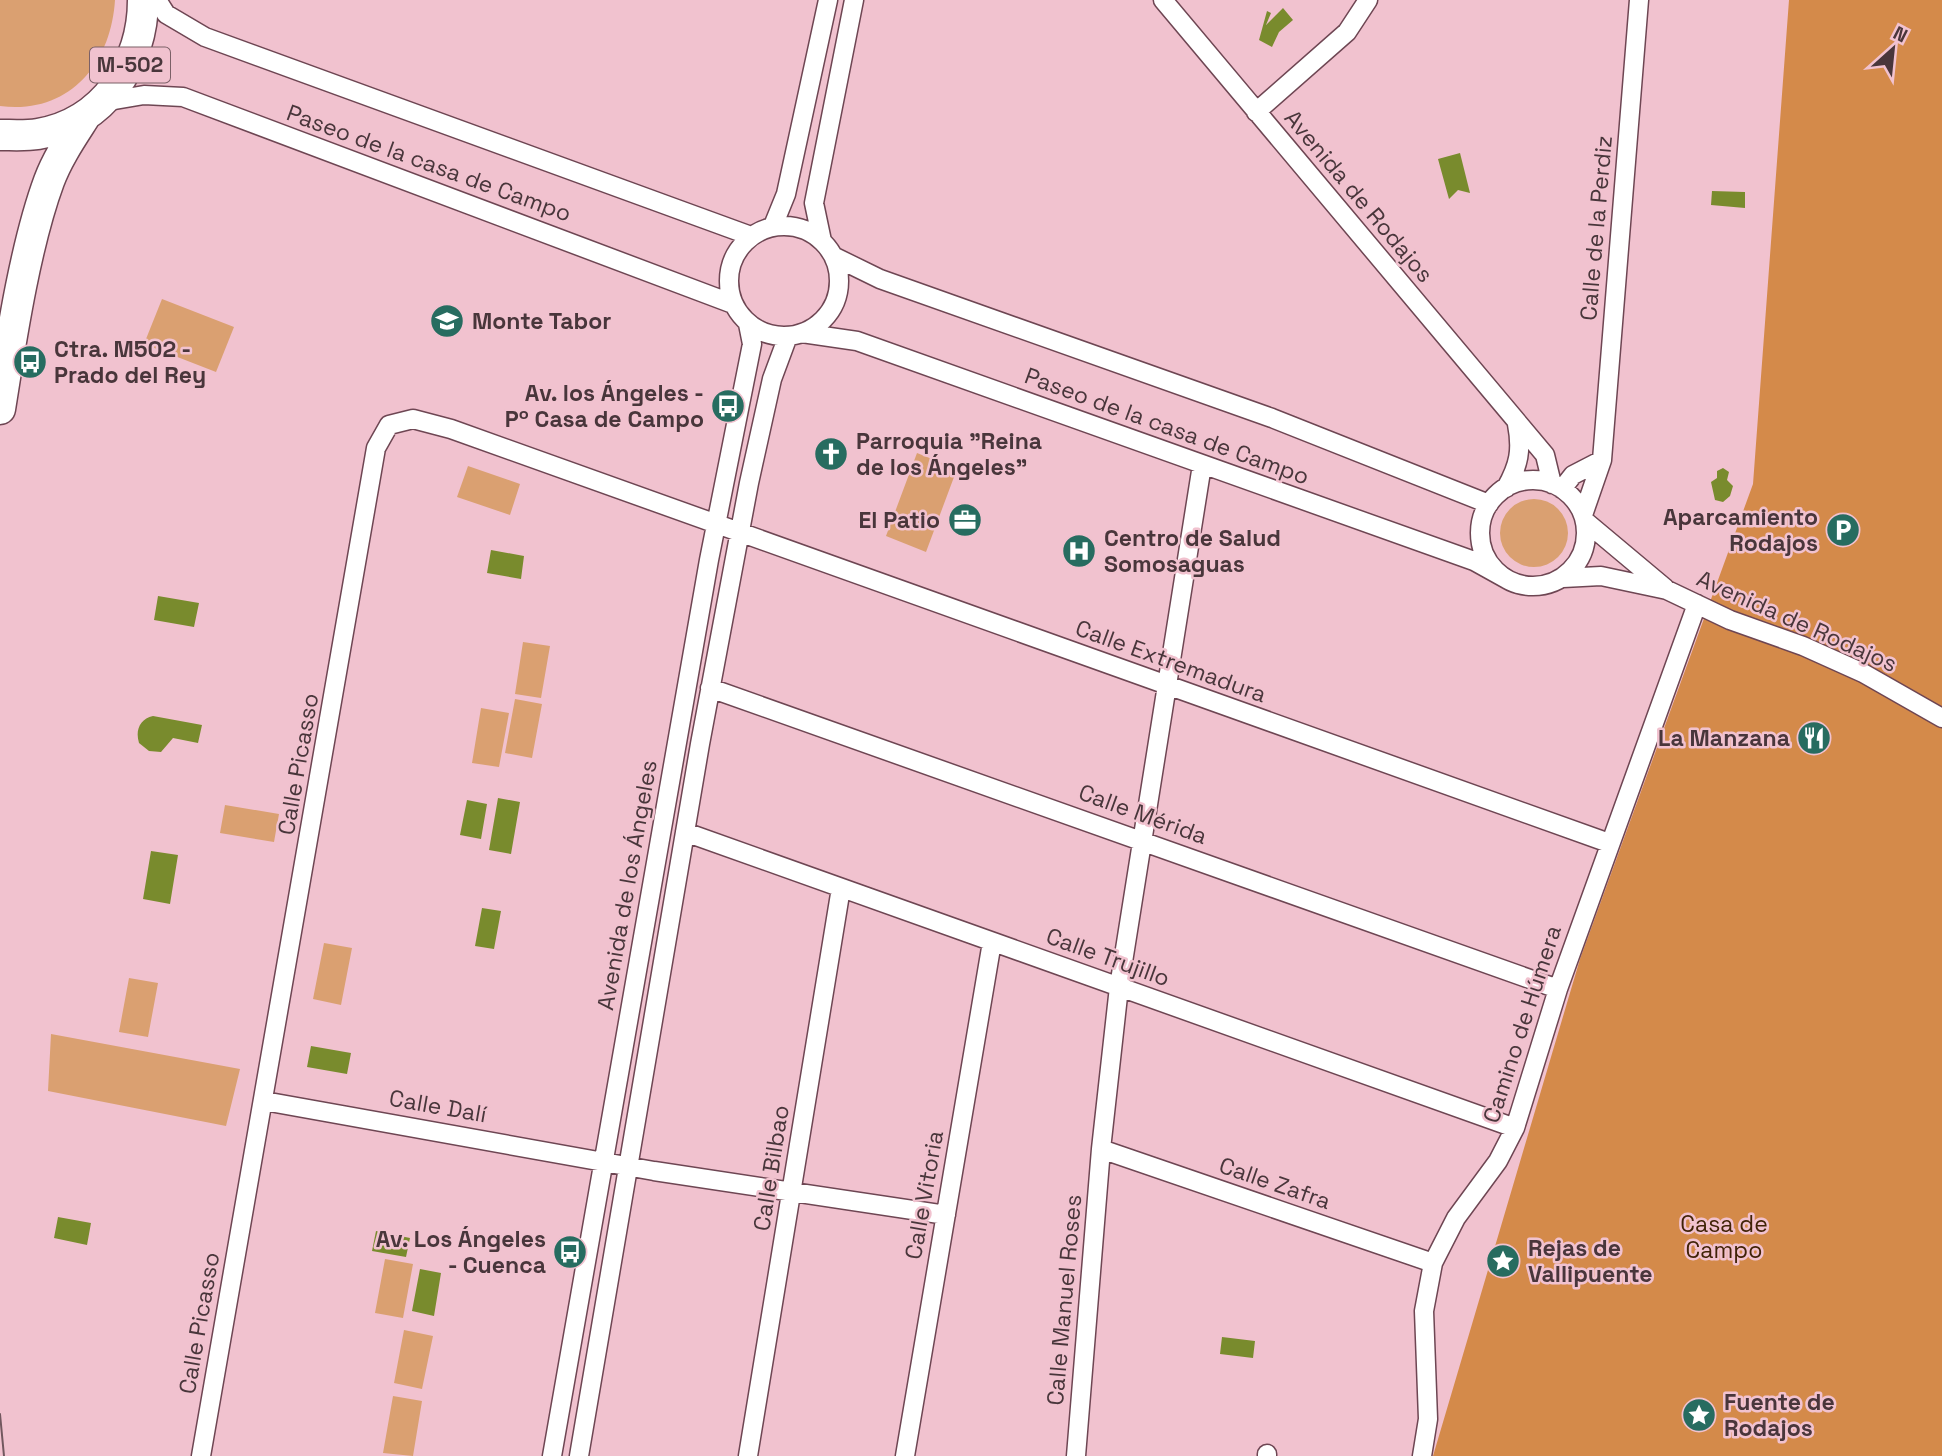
<svg xmlns="http://www.w3.org/2000/svg" width="1942" height="1456" font-family="'Space Grotesk',sans-serif">
<rect width="100%" height="100%" fill="#f1c2cf"/>
<path fill="#daa071" d="M0,0H115C111,64 69,115 0,106Z
M162,299L234,327L216,372L144,344Z
M917,453L957,469L926,552L886,536Z
M468,466L520,484L510,515L457,497Z
M1500 533a34 34 0 1 1 68 0a34 34 0 1 1-68 0Z
M523,642L550,646L541,698L515,694Z
M515,699L542,704L532,758L505,753Z
M481,708L509,713L499,767L472,763Z
M225,805L279,814L274,842L220,833Z
M324,943L352,948L341,1005L313,999Z
M129,978L158,983L148,1037L119,1032Z
M51,1034L240,1069L226,1126L48,1091Z
M385,1259L413,1264L403,1318L375,1313Z
M404,1330L433,1336L422,1389L394,1383Z
M393,1396L422,1401L413,1456L383,1453Z"/>
<path fill="#d48a4a" d="M1789,0H1942V1456H1433L1580,959L1753,484Z"/>
<path fill="#798b2d" d="M1283,8L1293,20L1279,32L1272,47L1259,40L1267,11L1271,13L1266,25Z
M1460,153L1470,193L1458,190L1449,199L1438,159Z
M1712,191L1745,192V208L1711,205Z
M1723,468L1729,472L1727,480L1733,486L1730,496L1723,502L1715,500L1711,482L1717,478V471Z
M491,550L524,556L521,579L487,573Z
M158,596L199,603L194,627L154,620Z
M153,716L202,725L198,743L173,738L161,752L149,751L139,743C135,730 140,719 153,716Z
M498,798L520,802L511,854L489,850Z
M467,800L487,804L481,839L460,835Z
M151,851L178,855L170,904L143,899Z
M482,908L501,911L494,949L475,946Z
M311,1046L351,1053L347,1074L307,1067Z
M58,1217L91,1223L87,1245L54,1238Z
M376,1231L410,1238L406,1257L372,1251Z
M420,1269L441,1273L434,1316L412,1311Z
M1222,1337L1255,1341L1253,1358L1220,1354Z"/>
<g fill="none" stroke-linecap="round" stroke-linejoin="round">
<g stroke="#6e4653" stroke-width="21">
<path id="minor" d="M157,0L166,14L205,37L751,236
M1163,0L1545,455L1552,484
M103,102L144,95L183,97L733,304
M1256,112L1347,32L1368,0
M729 281a55 55 0 1 1 110 0a55 55 0 1 1-110 0Z
M773,226L786,194L828,0
M822,241L814,203L854,0
M833,256L880,279L1272,418L1489,504
M802,333L857,341L1474,561L1510,581
M1480 533a53 53 0 1 1 106 0a53 53 0 1 1-106 0Z
M1506,488C1519,465 1522,450 1517,424
M1562,489L1573,475L1602,460
M1583,515L1602,460L1639,0
M1585,521L1665,588
M1563,578L1601,576L1667,590L1730,620L1803,646L1863,673L1942,718
M710,688L1558,989
M685,832L1515,1128
M264,1101L654,1171L946,1215
M1101,1149L1433,1263
M201,1456L376,448L389,425L413,419L451,429L1609,843
M552,1456L709,560L752,344L748,324
M579,1456L700,744L749,483L772,379L788,336
M748,1456L841,888
M905,1456L992,942
M1076,1456L1101,1149L1119,987L1202,465
M1267,1456V1454
M1422,1456L1428,1419L1424,1311L1433,1263L1456,1218L1498,1161L1515,1128L1558,989L1697,604"/>
</g>
<g stroke="#6e4653" stroke-width="33">
<path id="trunk" d="M0,135C12,135 26,136 38,134C104,123 143,63 143,0
M0,409C11,340 25,246 49,181C58,157 72,137 86,115"/>
</g>
<use href="#minor" stroke="#fff" stroke-width="18"/>
<use href="#trunk" stroke="#fff" stroke-width="30"/>
<path stroke="#72585f" stroke-width="2" d="M0,1414L4,1456"/>
</g>
<defs>
<g id="school-disc" transform="scale(1.75)"><circle r="9.5" fill="#276c60" stroke="#f1c2cf"/><path d="M0-5L7-2L0 1L-7-2ZM-4 1L0 2.5L4 1V4Q0 6-4 4Z" fill="#fff"/></g>
<g id="bus-disc" transform="scale(1.75)"><circle r="9.5" fill="#276c60" stroke="#f1c2cf"/><path d="M-5-6H5V4H4V6H2V4H-2V6H-4V4H-5ZM-3.5-4V0h7V-4ZM-3.5 1.2v1.5H-2V1.2ZM2 1.2v1.5H3.5V1.2Z" fill="#fff"/></g>
<g id="church-disc" transform="scale(1.75)"><circle r="9.5" fill="#276c60" stroke="#f1c2cf"/><path d="M-1.2-6h2.4v3.5h3.3v2.4h-3.3V6h-2.4V-.1h-3.3v-2.4h3.3Z" fill="#fff"/></g>
<g id="office-disc" transform="scale(1.75)"><circle r="9.5" fill="#276c60" stroke="#f1c2cf"/><path d="M-6-3h4V-5.5h4V-3h4V5H-6ZM-1-4.5V-3h2v-1.5ZM-6 0V1H6V0Z" fill="#fff"/></g>
<g id="parking-disc" transform="scale(1.75)"><circle r="9.5" fill="#276c60" stroke="#f1c2cf"/><path d="M-3.5-5.5H1a3.5 3.5 0 0 1 0 7H-1V5.5H-3.5ZM-1-3.4V-.6H.8a1.4 1.4 0 0 0 0-2.8Z" fill="#fff"/></g>
<g id="hospital-disc" transform="scale(1.75)"><circle r="9.5" fill="#276c60" stroke="#f1c2cf"/><path d="M-5-5h3v3.5h4V-5h3V5h-3V1.5h-4V5h-3Z" fill="#fff"/></g>
<g id="restaurant-disc" transform="scale(1.75)"><circle r="9.5" fill="#276c60" stroke="#f1c2cf"/><path d="M-5-6h1v4h1v-4h1v4h1v-4h1v5L-1.5 .5V6h-2V.5L-5-1ZM5-6V6H3V1.5H1.5Q1.5-4 5-6Z" fill="#fff"/></g>
<g id="sight-disc" transform="scale(1.75)"><circle r="9.5" fill="#276c60" stroke="#f1c2cf"/><path d="M0-6L1.8-2.2L6-1.7L2.9 1.2L3.7 5.4L0 3.3L-3.7 5.4L-2.9 1.2L-6-1.7L-1.8-2.2Z" fill="#fff"/></g>
</defs>
<g fill-rule="evenodd">
<use href="#school-disc" x="447" y="321"/>
<use href="#bus-disc" x="30" y="362"/>
<use href="#bus-disc" x="728" y="406"/>
<use href="#church-disc" x="831" y="454"/>
<use href="#office-disc" x="965" y="520"/>
<use href="#parking-disc" x="1843" y="530"/>
<use href="#hospital-disc" x="1079" y="551"/>
<use href="#restaurant-disc" x="1814" y="738"/>
<use href="#bus-disc" x="570" y="1252"/>
<use href="#sight-disc" x="1503" y="1261"/>
<use href="#sight-disc" x="1699" y="1415"/>
</g>
<g text-anchor="middle" stroke-width="5" stroke-linejoin="round" paint-order="stroke">
<rect fill="#f1c2cf" stroke="#7b6067" stroke-width="2" x="90" y="47.5" width="80" height="35" rx="5"/>
<g font-size="21" font-weight="bold" fill="#49363b">
<text x="130" y="72">M-502</text>
</g>
<g font-size="23" fill="#49363b" stroke="#f1c2cf">
<text transform="translate(429 163) rotate(20)" y="8">Paseo de la casa de Campo</text>
<text transform="translate(1359 196) rotate(50)" y="8">Avenida de Rodajos</text>
<text transform="translate(1596 228) rotate(-85)" y="8">Calle de la Perdiz</text>
<text transform="translate(1167 426) rotate(20)" y="8">Paseo de la casa de Campo</text>
<text transform="translate(1797 621) rotate(24)" y="8">Avenida de Rodajos</text>
<text transform="translate(1171 661) rotate(20)" y="8">Calle Extremadura</text>
<text transform="translate(298 764) rotate(-80)" y="8">Calle Picasso</text>
<text transform="translate(1143 814) rotate(20)" y="8">Calle Mérida</text>
<text transform="translate(627 885) rotate(-80)" y="8">Avenida de los Ángeles</text>
<text transform="translate(1108 957) rotate(20)" y="8">Calle Trujillo</text>
<text transform="translate(1522 1024) rotate(-72)" y="8">Camino de Húmera</text>
<text transform="translate(438 1106) rotate(10)" y="8">Calle Dalí</text>
<text transform="translate(771 1168) rotate(-81)" y="8">Calle Bilbao</text>
<text transform="translate(1275 1183) rotate(19)" y="8">Calle Zafra</text>
<text transform="translate(924 1195) rotate(-80)" y="8">Calle Vitoria</text>
<text transform="translate(1064 1300) rotate(-85)" y="8">Calle Manuel Roses</text>
<text transform="translate(199 1323) rotate(-80)" y="8">Calle Picasso</text>
</g>
<g font-size="23" font-weight="bold" fill="#49363b" stroke="#f1c2cf" text-anchor="start">
<text x="472" y="329">Monte Tabor</text>
<text x="54" y="357">Ctra. M502 -<tspan x="54" dy="26">Prado del Rey</tspan></text>
<text x="704" y="401" text-anchor="end">Av. los Ángeles -<tspan x="704" dy="26">Pº Casa de Campo</tspan></text>
<text x="856" y="449">Parroquia "Reina<tspan x="856" dy="26">de los Ángeles"</tspan></text>
<text x="1818" y="525" text-anchor="end">Aparcamiento<tspan x="1818" dy="26">Rodajos</tspan></text>
<text x="940" y="528" text-anchor="end">El Patio</text>
<text x="1104" y="546">Centro de Salud<tspan x="1104" dy="26">Somosaguas</tspan></text>
<text x="1790" y="746" text-anchor="end">La Manzana</text>
<text x="546" y="1247" text-anchor="end">Av. Los Ángeles<tspan x="546" dy="26">- Cuenca</tspan></text>
<text x="1528" y="1256">Rejas de<tspan x="1528" dy="26">Vallipuente</tspan></text>
<text x="1724" y="1410">Fuente de<tspan x="1724" dy="26">Rodajos</tspan></text>
</g>
<g font-size="23" fill="#402206" stroke="#f1c2cf">
<text x="1724" y="1232">Casa de<tspan x="1724" dy="26">Campo</tspan></text>
</g>
</g>
<g transform="translate(1893 49) rotate(27)" stroke="#f1c2cf" stroke-width="5" paint-order="stroke">
<path d="M0-5L12 26L0 18L-12 26Z" fill="#49363b"/>
<text y="-10" font-size="19" font-weight="bold" text-anchor="middle" fill="#49363b">N</text>
</g>
</svg>
